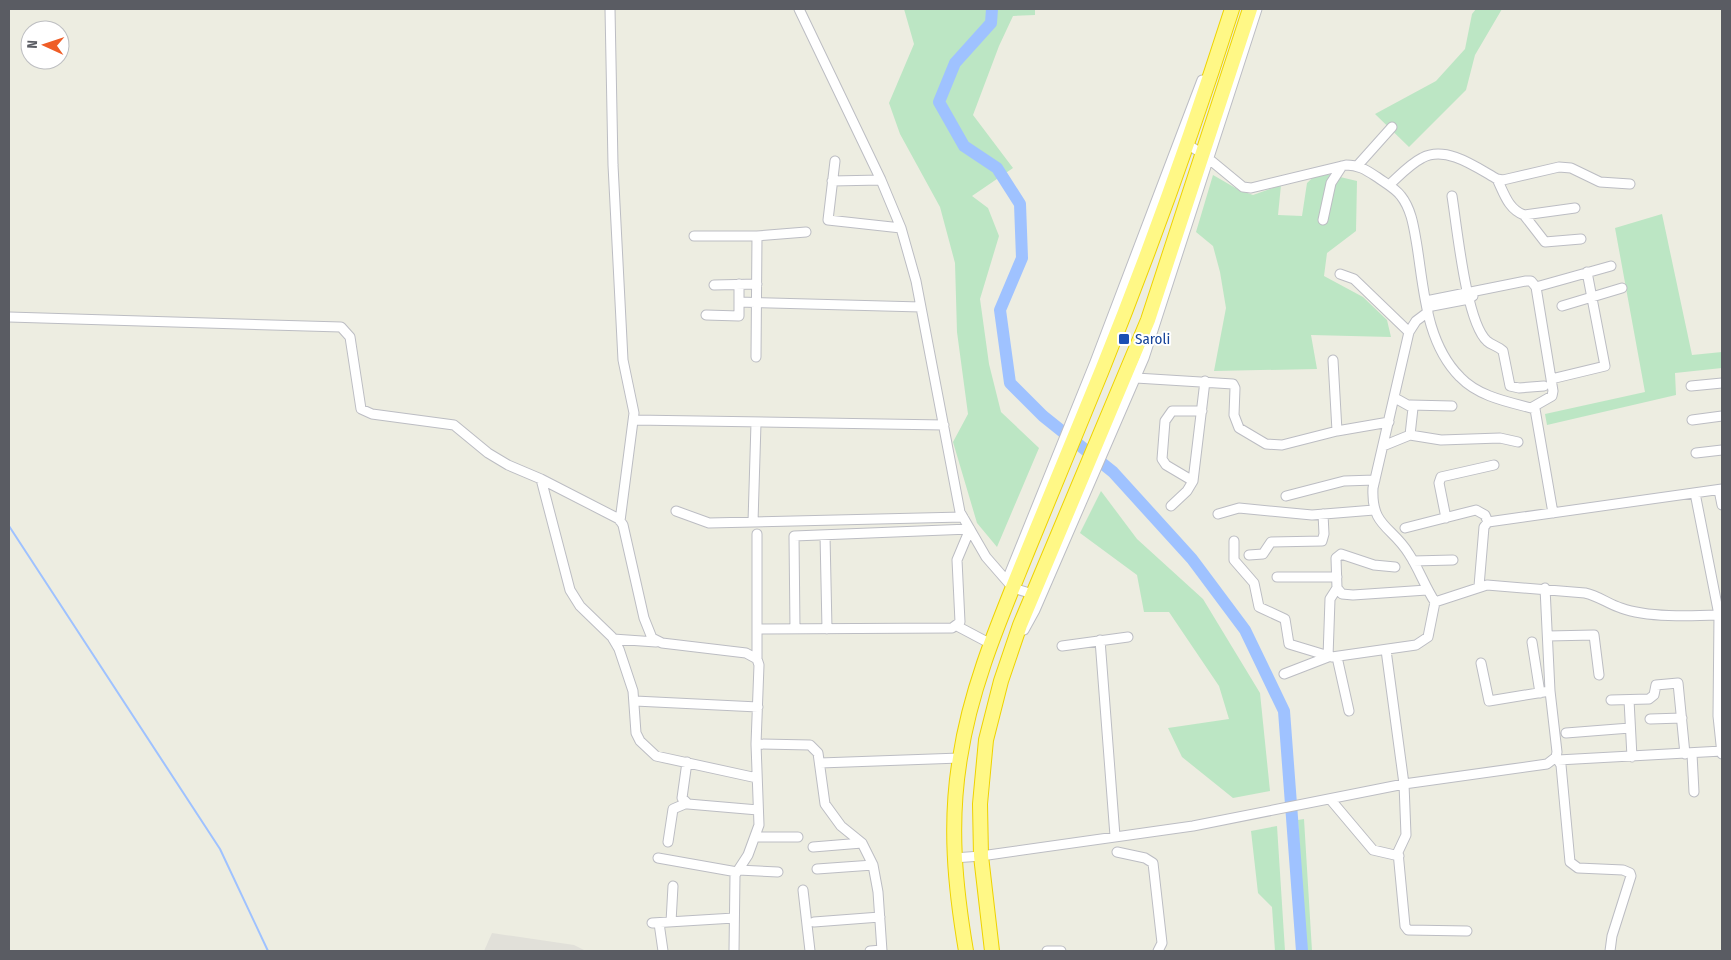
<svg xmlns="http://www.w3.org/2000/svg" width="1731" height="960" font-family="'Fira Sans Condensed',sans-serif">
<rect width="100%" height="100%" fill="#edede1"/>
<path fill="#e1e0d9" d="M492,933L574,945L586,951H484Z"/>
<path fill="#bce6c4" d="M904,9H1035V15L1013,16L999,46L973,115L1013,168L972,196L988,208L999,236L980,299L989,364L1001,412L1039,448L997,547L977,523L953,442L968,414L957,332L955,263L940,207L900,134L889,103L914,44Z
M1476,9H1502L1475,55L1466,90L1409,147L1375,114L1436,81L1465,49L1472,14Z
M1319,172L1357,181L1356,231L1327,253L1324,276L1363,297L1387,320L1391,337L1311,335L1317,369L1214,371L1226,308L1220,272L1213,246L1196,232L1213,175L1239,190L1253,195L1281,185L1278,215L1302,216L1307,183Z
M1662,214L1692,355L1722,352V368L1675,373L1676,395L1547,425L1545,414L1645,392L1615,228Z
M1101,491L1137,539L1203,599L1260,693L1270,791L1233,798L1182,757L1168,728L1229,719L1219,686L1169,612H1144L1137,575L1080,533Z
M1304,819L1312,951H1305L1298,820Z
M1277,826L1285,951H1275L1272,907L1258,893L1251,831Z"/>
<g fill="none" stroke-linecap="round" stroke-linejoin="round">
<path stroke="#9fc2ff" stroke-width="2" d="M9,526L220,849L268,951"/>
<path stroke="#9fc2ff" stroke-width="12" d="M992,9L991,23L955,63L939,102L964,146L997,168L1020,204L1022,258L1000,310L1010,383L1043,416L1113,472L1192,559L1245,630L1284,711L1302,951"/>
<g stroke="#bcbdc3" stroke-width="11">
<path id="minor" d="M610,9L613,165L623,360L634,413L620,521
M799,9L881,180L901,228L916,281L960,512L986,557L1013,588L1036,595
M1180,140L1203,154L1243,187L1251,188L1346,165C1359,165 1366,170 1377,177C1385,183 1395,188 1401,196C1412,210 1414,229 1417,246C1424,290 1426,343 1460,377C1479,397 1509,402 1535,409L1553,513
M835,161L828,220L901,228
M1358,165L1392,127
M1497,179C1504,193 1508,209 1524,215L1575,208
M832,181L881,180
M1389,185C1399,176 1410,164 1422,158C1446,145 1476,167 1497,179L1503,180L1559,167L1571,168L1600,182L1630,184
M1452,196C1457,227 1466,322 1487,341C1491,345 1498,346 1503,351L1510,386L1519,388L1544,386
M1524,215L1545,242L1581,239
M1323,220L1331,183L1342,166
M694,236H757L806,232
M1340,274L1354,279L1409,332
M714,285L757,284
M1536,287L1611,266
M1426,301L1526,281H1531L1536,287L1553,391L1552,396L1531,408
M739,302L921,307
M1562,306L1622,288
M1427,307L1469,299L1473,296
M1428,312L1416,321L1409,332L1373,488C1371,527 1392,526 1409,554C1419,569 1425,587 1435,602
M706,315L739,316V284
M9,317L341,327L350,337L361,409L372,414L454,425L488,453L508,465L541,479L619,519L623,525L644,618L652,638L662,643L746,653L757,659L759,665L756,744L759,825L748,855L735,875L734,951
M756,357L757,236
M1333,360L1337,431
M1136,378L1233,384L1235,388L1234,415L1239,428L1266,444L1282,445L1337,431L1389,422
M1551,379L1605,366L1587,272
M1691,386L1722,383
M1395,398L1413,408L1410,435
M1410,405L1452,406
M634,420L944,425
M1692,420L1722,416
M1383,446L1410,435L1441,440L1500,438L1518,442
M1696,453L1722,450
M541,479L570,590L580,606L612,637L619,649L633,691L636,733L640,741L656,756L757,778
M1193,481L1166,465L1162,459L1165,421L1172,411H1202
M1719,490L1722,505
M1695,493L1719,615L1718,716L1722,754
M1286,496L1344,481L1375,480
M1171,506L1187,491L1193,481L1205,381
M676,511L709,523L963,517
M1218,514L1239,508L1312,515L1374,510
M1446,518L1439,483L1441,477L1494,465
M753,522L756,423
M1405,528L1476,510L1485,515L1488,522
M825,535L827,629
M1234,541V560L1254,583L1259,607L1285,619L1289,644L1332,657L1416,645L1428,637L1435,602L1487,585L1585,593C1599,596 1608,604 1621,608C1648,618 1693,616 1722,615
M1249,555L1263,554L1271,542L1322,541L1324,534L1323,514
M1413,561L1453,560
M1395,567L1374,565L1341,554L1336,558L1337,588L1342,594L1353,595L1427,590
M1277,577H1337
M1007,580L1095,362L1202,80
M1479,586L1484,527L1488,522L1722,489
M957,626L991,644
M757,629L952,628L960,622L957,560L970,529L794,536L795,629
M1024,630L1035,610L1144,358L1257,9
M1548,636L1594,635L1599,675
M613,639L656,642
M1100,640L1115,836
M1532,642L1540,693
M1062,646L1128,637
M1386,650L1404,784L1406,835L1398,852L1405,926L1408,930L1467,931
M1337,657L1349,711
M757,659V534
M1481,663L1489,701L1550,691
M1284,674L1328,657L1330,599L1337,588
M1611,700L1649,699L1654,695L1656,685L1678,683L1685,754
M1629,700L1632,757
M635,701L758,707
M1650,719L1682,718
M1566,733L1630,728
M756,744L810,745L818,753L825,804L841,826L862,843L873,865L878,892L882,951
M1692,754L1694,792
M1556,757L1561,765L1570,862L1578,868L1623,870L1630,873L1631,876L1612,936L1610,951
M1558,760L1722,751
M687,762L682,798L688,804L758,810
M820,763L960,758
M1330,799L1373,850L1399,856
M756,837H798
M668,842L673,809L687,803
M813,847L862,843
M1117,852L1145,858L1153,863L1162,943L1158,951
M658,858L737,872
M954,858L981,856L1193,826L1404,784L1547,764L1556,757L1557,752L1550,691L1545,588
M817,869L873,865
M738,870L778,872
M803,890L810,951
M671,922L673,886
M814,922L880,917
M652,923L734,918
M659,923L663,951
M870,951L882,950
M1047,951H1061"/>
</g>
<g stroke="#eed300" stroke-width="16">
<path id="highway" d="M966,951C955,886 949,824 960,758C971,685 1001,617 1028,550C1053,490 1077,430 1102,370C1150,251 1193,131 1232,9
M992,951L981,856L980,804L986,740L1001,681L1020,625L1148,320L1250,9"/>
</g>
<use href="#minor" stroke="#fff" stroke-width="9"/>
<use href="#highway" stroke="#fff886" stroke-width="14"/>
</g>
<rect fill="#1a4fb4" stroke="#fff" stroke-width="2" x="1118" y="333" width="12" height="12" rx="2.5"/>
<g text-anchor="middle" stroke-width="4" stroke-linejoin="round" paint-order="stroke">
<g font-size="15" fill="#164399" stroke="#fff" text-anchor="start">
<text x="1135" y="344">Saroli</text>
</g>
</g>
<rect width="1731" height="960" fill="none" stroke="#5a5c63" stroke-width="20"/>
<g transform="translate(45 45) rotate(273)"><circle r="24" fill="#ffffff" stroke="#bdbec1"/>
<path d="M0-4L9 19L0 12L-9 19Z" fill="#ef5d26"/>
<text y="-8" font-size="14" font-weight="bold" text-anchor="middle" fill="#5a5c63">N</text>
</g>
</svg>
